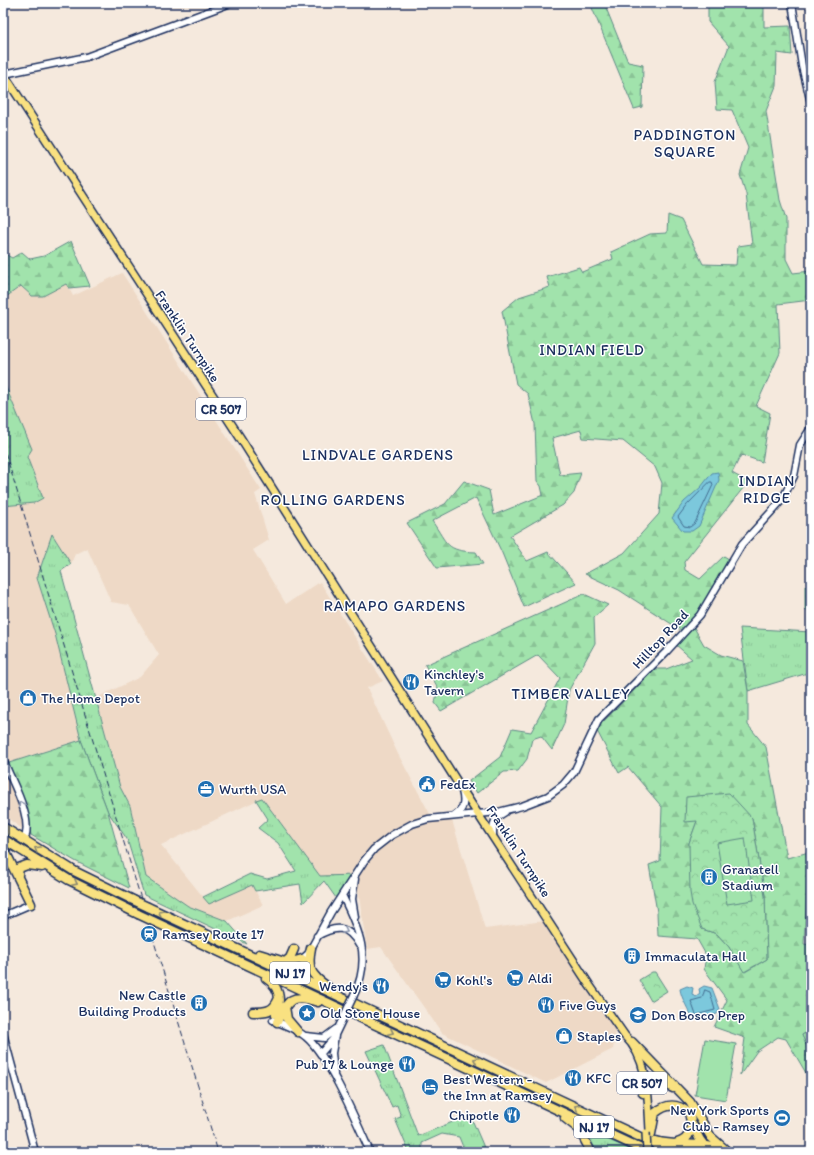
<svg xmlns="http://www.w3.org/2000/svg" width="814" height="1155" font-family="Itim,sans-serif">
<defs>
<pattern id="grass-tufts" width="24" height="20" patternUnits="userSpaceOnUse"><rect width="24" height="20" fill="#a1e3ac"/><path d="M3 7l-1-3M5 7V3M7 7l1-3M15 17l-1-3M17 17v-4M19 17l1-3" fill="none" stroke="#8ac396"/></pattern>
<pattern id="forest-firs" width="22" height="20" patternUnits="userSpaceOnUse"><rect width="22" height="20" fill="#a1e3ac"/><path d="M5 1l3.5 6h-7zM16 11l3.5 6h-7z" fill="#8ac396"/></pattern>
<pattern id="park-crowns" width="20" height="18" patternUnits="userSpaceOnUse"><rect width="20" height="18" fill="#a1e3ac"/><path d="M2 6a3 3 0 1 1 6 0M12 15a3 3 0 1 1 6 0" fill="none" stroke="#8ac396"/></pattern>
</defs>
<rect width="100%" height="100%" fill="#f5e9dd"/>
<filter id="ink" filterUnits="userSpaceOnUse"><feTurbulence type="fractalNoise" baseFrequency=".025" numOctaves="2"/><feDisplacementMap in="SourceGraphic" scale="8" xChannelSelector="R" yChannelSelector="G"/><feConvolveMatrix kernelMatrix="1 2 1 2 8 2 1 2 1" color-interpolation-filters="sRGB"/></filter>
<g filter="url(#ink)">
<path fill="#eed9c6" d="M122,273L261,490L255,494L269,540L253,550L286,604L320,582L383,681L367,688L398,754L430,814L451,817L485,929L544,921L616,1029L613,1049L546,1083L442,1033L381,947L367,949L356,876H320L262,798L161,845L209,904L252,885L263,905L227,921L188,906L146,877L130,806L120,787L96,698L140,677L159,655L129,605L111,602L87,548L75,554L71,564L52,534L37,578L55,634L81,740L9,763L24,802L31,835L3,815V506L34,503L43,498L27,457L32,449L3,380V294L6,297L21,286L32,296H43L66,283L73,296Z"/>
<path fill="url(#grass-tufts)" stroke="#5e8985" d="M3,380L32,449L27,457L43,498L34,503L3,506Z
M52,534L71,564L61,571L120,787L130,806L146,877L188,906L227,921L247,944L144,895L127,839L108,812L81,740L55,634L37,578Z
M805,586L811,587V612L805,610Z
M740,628L811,632V672L748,691Z
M262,798L320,876L356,875L336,898L324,881L303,903L300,884L255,891L252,885L209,904L203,897L250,874L267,879L296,871L278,843L258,828L268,819L256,800Z
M384,1045L418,1136L470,1115L486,1152H465L459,1137L442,1134L422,1143V1152H409L395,1119L401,1117L397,1105L392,1107L366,1051Z
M586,1130L634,1151L593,1152Z"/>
<path fill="url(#forest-firs)" stroke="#5e8985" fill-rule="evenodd" d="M590,3H604L628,62L643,65L642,107L634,109Z
M708,3H764V27L790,26L792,55L777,53L776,86L766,111L780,200L786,219V259L793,273L811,271V300L778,304L780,353L756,406L770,413L762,462L741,455L732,473L748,482L684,562L685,570L700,579L724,556L732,561L692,624L704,645L721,655L743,661L748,691V725L766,747L787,858L809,852L804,944L811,945V964H808L807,985L811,988V1030L802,1035L811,1056V1088L806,1073L786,1039L778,1037L757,1051L740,1075L745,1038L714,1027L727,1000L704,969L706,955L697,939L658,936L657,912L649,865L660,861L662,807L628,767L619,773L596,729L655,669H666L692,659L675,644L684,632L619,590L585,574L624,553L659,514L662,483L655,467L623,441L583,438L581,430L552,438L560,475L581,473L574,493L563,505L510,536L527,561L548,552L576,583L524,607L502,553L476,498L432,521C448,544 445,551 476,552L483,564L437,568L407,523L445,504L464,481L489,490L494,515L543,495L541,486L537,481L535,424L528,394L516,384L502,311L519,297L550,287L547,277L579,267L582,272L613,259L611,252L650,234L667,233L668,215L681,220L703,264L736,265L738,246L752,244L746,194L740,175L748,148L732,110L717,109L715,82L729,46L708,22ZM752,818L765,896L767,959L745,972L729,947L717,934L702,929L689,843L697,821Z
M71,241L90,286L69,288L66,284L43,296H32L21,286L6,297C1,291 4,285 7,278L3,275V253L12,258L22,252L30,259L44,256Z
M584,594L608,605L594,617L595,643L569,690L564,724L552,750L541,736L532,739L527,759L518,771L504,772L477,793L469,781L500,757L512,729L531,732L560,678L538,655L441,711L435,703L438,688L425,665Z
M81,740L108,812L129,888L75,861L31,835L24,802L9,763Z"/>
<path fill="url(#park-crowns)" stroke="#5e8985" d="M729,793L752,818L765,896L767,959L744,972L729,947L717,934L702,929L692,904L690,892L689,843L697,821L685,822L686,797Z
M652,972H655L667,991L651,1001L639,980Z"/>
<path fill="#a1e3ac" stroke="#5e8985" d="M745,838L754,900L727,904L717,843Z
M811,1030V1056L802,1035Z
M705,1039L736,1044L726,1100L695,1095Z"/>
<path fill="#7cc8dc" stroke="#558baa" d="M718,472L719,480L699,526L692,531H683L672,518L684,502L701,487L712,473Z
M687,986L693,988L692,994L696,997L700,994L699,989L704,986L712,988L720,1009L717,1014L693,1020C689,1010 681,998 680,989Z"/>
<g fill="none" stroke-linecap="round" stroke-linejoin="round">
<path stroke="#426c90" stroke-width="1" d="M710,482H712L713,485L695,523L690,527L684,526L678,517L687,505Z
M705,990L710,992L715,1010L696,1015L691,1001L702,998Z"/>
<g stroke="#1b2f5e" stroke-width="9">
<path id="secondary" d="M792,3L802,66L811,103
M4,74L86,57L231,3
M4,762C13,784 34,819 24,841
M454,816C464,810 465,802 462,791
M493,835C493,823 494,818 505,812
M342,895C359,929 372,959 354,995
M3,916L31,904
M355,917L352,899L355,879
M317,936C336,925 348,925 359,945
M302,959L308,954L331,912L364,861L374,849L392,835L412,824L428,819L498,812L522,806L548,796L563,785L574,772L599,719L666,652L700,615L742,544L782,500L794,476L800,445L811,428
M273,1020C284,1025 297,1029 306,1037C329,1056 357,1123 370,1152
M3,1033L35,1152
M306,1036L324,1038L336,1029
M321,1053L333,1039L343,1018
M334,1074L332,1053L335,1036"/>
</g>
<g stroke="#1b2f5e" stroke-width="10">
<path id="primary" d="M3,73L241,439L461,788L590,986L625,1036C649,1059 648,1098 650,1130"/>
</g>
<g stroke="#1b2f5e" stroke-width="11">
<path id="highway" d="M3,827L74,871L133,900
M3,839L69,880L138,914
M3,847L31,904
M18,875L19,868L27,865L42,867
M148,907L672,1152
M153,921L648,1152
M311,948C307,968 310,975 328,987
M259,954L288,963L302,959L310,968
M285,962L290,958L294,949
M266,978C279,986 282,999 276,1014
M285,1007L287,1019L298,1032
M253,1012C265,1012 273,1012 278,1000
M277,1022C288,999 292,993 318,1002
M632,1042L690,1102L711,1137L728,1152
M643,1093C652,1082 661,1082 673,1088
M565,1118L579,1129L591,1152
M692,1124L700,1140L709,1152
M651,1134L655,1113C667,1103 677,1103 689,1113C693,1126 692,1139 677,1143
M656,1141C677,1148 703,1139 722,1152"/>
</g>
<use href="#secondary" stroke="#fff" stroke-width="6"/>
<use href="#primary" stroke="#f9e181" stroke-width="7"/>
<use href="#highway" stroke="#f9e181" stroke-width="8"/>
<path stroke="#1b2f5e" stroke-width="1" stroke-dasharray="6 3" stroke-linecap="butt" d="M3,445L218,1152"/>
<g stroke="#1b2f5e" stroke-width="9" stroke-linecap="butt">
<path id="secondary-bridge" d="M343,1018L354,995"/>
</g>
<g stroke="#1b2f5e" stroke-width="10" stroke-linecap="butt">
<path id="primary-bridge" d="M646,1133L647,1152"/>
</g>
<g stroke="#1b2f5e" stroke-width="11" stroke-linecap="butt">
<path id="highway-bridge" d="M133,900L148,907
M138,914L153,921"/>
</g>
<use href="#secondary-bridge" stroke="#fff" stroke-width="6"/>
<use href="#primary-bridge" stroke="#f9e181" stroke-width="7"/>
<use href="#highway-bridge" stroke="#f9e181" stroke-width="8"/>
</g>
<defs><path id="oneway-chevron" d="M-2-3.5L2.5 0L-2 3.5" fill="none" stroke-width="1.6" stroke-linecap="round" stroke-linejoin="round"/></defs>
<g stroke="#8d97ae">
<use href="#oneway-chevron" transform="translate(21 804) rotate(-114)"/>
<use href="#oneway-chevron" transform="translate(345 931) rotate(24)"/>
</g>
<g stroke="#8a8870">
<use href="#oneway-chevron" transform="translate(37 849) rotate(-149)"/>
<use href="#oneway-chevron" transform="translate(75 883) rotate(27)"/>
<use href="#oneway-chevron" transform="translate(161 913) rotate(-155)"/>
<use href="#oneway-chevron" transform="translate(391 1032) rotate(25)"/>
<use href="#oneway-chevron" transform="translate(476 1060) rotate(-155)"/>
<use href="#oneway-chevron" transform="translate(577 1107) rotate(-155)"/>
</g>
</g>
<defs>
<g id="restaurant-disc" transform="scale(0.9)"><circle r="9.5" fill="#1f6fb2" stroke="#fff"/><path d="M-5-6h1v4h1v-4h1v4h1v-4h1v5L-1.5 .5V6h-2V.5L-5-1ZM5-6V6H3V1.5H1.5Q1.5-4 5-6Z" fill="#fff"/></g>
<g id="shop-disc" transform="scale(0.9)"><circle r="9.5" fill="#1f6fb2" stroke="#fff"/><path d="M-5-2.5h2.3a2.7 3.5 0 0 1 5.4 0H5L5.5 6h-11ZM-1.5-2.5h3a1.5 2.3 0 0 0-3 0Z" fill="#fff"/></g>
<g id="civic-disc" transform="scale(0.9)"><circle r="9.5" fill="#1f6fb2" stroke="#fff"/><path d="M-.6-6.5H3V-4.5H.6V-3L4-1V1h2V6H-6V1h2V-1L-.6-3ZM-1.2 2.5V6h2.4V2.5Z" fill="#fff"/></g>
<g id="office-disc" transform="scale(0.9)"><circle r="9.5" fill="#1f6fb2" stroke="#fff"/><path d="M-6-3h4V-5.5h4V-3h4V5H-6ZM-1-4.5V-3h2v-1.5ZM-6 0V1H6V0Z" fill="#fff"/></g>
<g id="building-disc" transform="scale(0.9)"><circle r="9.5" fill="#1f6fb2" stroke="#fff"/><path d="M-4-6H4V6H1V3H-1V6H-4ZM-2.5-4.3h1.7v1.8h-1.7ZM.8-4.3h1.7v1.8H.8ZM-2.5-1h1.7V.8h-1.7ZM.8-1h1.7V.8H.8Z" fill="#fff"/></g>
<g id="station-disc" transform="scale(0.9)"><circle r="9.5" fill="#1f6fb2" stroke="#fff"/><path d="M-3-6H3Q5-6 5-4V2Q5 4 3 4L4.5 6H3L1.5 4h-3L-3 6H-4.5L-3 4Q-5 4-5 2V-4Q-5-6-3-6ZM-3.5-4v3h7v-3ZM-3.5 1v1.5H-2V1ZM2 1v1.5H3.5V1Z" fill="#fff"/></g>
<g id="supermarket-disc" transform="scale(0.9)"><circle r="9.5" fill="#1f6fb2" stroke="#fff"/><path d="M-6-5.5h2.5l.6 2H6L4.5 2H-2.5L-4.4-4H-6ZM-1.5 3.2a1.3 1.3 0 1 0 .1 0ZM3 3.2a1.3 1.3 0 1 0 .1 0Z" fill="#fff"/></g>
<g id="sight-disc" transform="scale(0.9)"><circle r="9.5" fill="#1f6fb2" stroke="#fff"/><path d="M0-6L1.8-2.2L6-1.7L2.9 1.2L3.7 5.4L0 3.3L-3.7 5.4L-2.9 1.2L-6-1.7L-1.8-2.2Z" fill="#fff"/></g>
<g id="school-disc" transform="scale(0.9)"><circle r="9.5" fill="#1f6fb2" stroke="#fff"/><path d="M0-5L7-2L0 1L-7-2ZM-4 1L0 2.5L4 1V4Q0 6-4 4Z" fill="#fff"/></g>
<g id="hotel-disc" transform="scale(0.9)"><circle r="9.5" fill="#1f6fb2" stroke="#fff"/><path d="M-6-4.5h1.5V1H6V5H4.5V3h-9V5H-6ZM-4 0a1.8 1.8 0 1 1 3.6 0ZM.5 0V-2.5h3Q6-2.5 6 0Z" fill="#fff"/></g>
<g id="stadium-disc" transform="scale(0.9)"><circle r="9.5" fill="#1f6fb2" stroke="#fff"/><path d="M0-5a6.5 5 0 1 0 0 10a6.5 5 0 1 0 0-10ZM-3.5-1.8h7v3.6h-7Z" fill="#fff"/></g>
</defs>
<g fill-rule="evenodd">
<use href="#restaurant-disc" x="411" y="682"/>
<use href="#shop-disc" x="28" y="698"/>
<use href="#civic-disc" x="427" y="784"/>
<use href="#office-disc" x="206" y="789"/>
<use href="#building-disc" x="709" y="877"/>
<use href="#station-disc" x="149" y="934"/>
<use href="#building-disc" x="632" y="956"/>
<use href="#supermarket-disc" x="515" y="978"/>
<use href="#supermarket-disc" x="443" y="980"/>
<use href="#restaurant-disc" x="381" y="986"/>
<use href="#building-disc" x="199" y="1003"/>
<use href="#restaurant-disc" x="546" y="1005"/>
<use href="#sight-disc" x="307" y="1013"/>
<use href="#school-disc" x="638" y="1015"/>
<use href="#shop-disc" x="564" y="1036"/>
<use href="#restaurant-disc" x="407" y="1064"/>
<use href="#restaurant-disc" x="573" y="1078"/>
<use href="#hotel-disc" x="430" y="1087"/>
<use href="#restaurant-disc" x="512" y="1115"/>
<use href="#stadium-disc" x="782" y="1118"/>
</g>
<g text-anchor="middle" stroke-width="3" stroke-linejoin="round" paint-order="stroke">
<g fill="#fff" stroke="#5f6d8e" stroke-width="1">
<rect x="196" y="398" width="50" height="22" rx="3"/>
<rect x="270" y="962" width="40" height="22" rx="3"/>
<rect x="617" y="1072" width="50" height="22" rx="3"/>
<rect x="574" y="1116" width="40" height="22" rx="3"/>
</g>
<g font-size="13" font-weight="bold" fill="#1b2f5e">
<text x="221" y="414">CR 507</text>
<text x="290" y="978">NJ 17</text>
<text x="642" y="1088">CR 507</text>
<text x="594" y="1132">NJ 17</text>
</g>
<g font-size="14" fill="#1b2f5e" stroke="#fff">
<text transform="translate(188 336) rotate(57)" y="5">Franklin Turnpike</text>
<text transform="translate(660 639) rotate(-47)" y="5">Hilltop Road</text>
<text transform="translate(519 851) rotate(57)" y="5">Franklin Turnpike</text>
</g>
<g font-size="14" fill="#1b2f5e" stroke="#fff" text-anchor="start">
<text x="424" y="679">Kinchley's<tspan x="424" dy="16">Tavern</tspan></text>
<text x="41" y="703">The Home Depot</text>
<text x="440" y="789">FedEx</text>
<text x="219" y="794">Wurth USA</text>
<text x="722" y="874">Granatell<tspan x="722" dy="16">Stadium</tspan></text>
<text x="162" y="939">Ramsey Route 17</text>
<text x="645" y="961">Immaculata Hall</text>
<text x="528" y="983">Aldi</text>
<text x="456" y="985">Kohl's</text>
<text x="368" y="991" text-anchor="end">Wendy's</text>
<text x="186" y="1000" text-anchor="end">New Castle<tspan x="186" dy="16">Building Products</tspan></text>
<text x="559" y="1010">Five Guys</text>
<text x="320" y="1018">Old Stone House</text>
<text x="651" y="1020">Don Bosco Prep</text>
<text x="577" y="1041">Staples</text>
<text x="394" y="1069" text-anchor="end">Pub 17 &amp; Lounge</text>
<text x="586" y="1083">KFC</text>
<text x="443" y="1084">Best Western -<tspan x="443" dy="16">the Inn at Ramsey</tspan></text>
<text x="769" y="1115" text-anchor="end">New York Sports<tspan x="769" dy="16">Club - Ramsey</tspan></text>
<text x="499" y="1120" text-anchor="end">Chipotle</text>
</g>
<g font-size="15" letter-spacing="1" fill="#1b2f5e" stroke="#fff">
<text x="685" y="140">PADDINGTON<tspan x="685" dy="17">SQUARE</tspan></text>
<text x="592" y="355">INDIAN FIELD</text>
<text x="378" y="460">LINDVALE GARDENS</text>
<text x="767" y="486">INDIAN<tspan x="767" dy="17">RIDGE</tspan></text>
<text x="333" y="505">ROLLING GARDENS</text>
<text x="395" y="611">RAMAPO GARDENS</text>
<text x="571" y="699">TIMBER VALLEY</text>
</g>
</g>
<rect width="814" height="1155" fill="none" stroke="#fff" stroke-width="16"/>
<rect x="8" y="8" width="798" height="1139" fill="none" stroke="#1b2f5e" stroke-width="1.5" filter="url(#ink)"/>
</svg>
